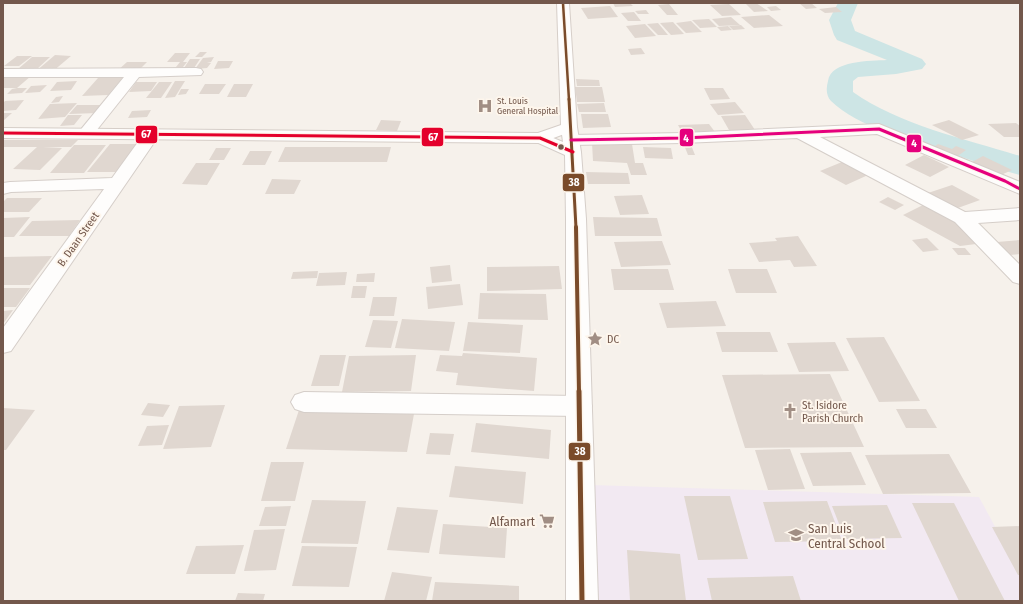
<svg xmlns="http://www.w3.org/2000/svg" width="1023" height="604" font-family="'Fira Sans Condensed',sans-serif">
<rect width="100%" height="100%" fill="#f6f1eb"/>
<path fill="#f2e9f2" d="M590,485L979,497L1020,573V601H597Z"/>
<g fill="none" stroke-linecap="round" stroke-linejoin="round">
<path fill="#cde5e5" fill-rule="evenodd" d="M838,3H858L851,20L855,31L922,59L926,64L922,69L896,74L858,77L853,81V92C900,125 965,139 1020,156V175C995,169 971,160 947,152C912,141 858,127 831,101C826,96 826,88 828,81C831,60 871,61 887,60L837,40L834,35L829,20Z"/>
</g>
<path fill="#e0d7d0" d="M613,3H630L633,6L615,7Z
M745,3H756L768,11L754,12Z
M799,3H811L817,8L806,9Z
M669,4L678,15H667L658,5Z
M729,4L741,15L722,16L710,5Z
M610,6L618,17L588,19L581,8Z
M776,6L781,10L771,11L767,7Z
M836,7L842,12L825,13L819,9Z
M646,10L649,14H638L635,11Z
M634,12L641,21H628L621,13Z
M769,15L783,26L754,28L741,17Z
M731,17L740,25L719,26L712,19Z
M709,19L717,27L700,28L692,20Z
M691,21L702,32L686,33L676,23Z
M673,22L684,34L671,35L660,23Z
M658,23L668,35H658L647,24Z
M645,24L656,36L635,38L626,26Z
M741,25L745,29L733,30L729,26Z
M728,26L732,30L721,31L717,27Z
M641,48L645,54L631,55L628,49Z
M200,52H207L202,57H195Z
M175,53H190L183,62H187L183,67H176L180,62H167Z
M55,55L71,56L52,72H35Z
M17,56H32L19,66H4Z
M32,57H50L37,69H18Z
M214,57L211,62L207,63H211L207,68L195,69L203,58Z
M190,59H200L194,68H184Z
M218,61H233L229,68L214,69Z
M127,62H147L138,71H117Z
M4,76H31L17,88H27L22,93L7,94L12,89L17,88H3Z
M123,77L108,95L82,96L98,78Z
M576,79L599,80L600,86H577Z
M77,81L71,90L50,91L57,82Z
M175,81H185L175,97L165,98Z
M136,82H157L151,91L129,92Z
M159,82H172L161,98H146Z
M205,84H226L219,94H199Z
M234,84H253L246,97H227Z
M47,85L40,92L25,93L31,86Z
M575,87H602L605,102H577Z
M704,88H723L730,99L710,100Z
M181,89H189L186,94L178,95Z
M63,96L59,102L51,103L56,97Z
M24,100L16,110L3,111V103L5,101Z
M735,102L744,113L718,115L710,104Z
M77,103L65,117L38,119L50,104Z
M604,103L606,112H579L577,104Z
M77,105H105L98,113L69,114Z
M151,110L147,117L128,118L132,111Z
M3,113H12L3,121Z
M581,114H608L611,127L583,128Z
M68,115H82L74,125L60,126Z
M745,115L755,130H729L721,116Z
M381,120L401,121L397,131L376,130Z
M949,120L979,135L962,140L932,125Z
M1016,123L1020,126V137H1004L988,124Z
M709,124L715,132L683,134L678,125Z
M3,140H78L71,147H43L62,148L40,170L13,169L37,147H3Z
M592,143L632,144L635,163H643L647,175H631L627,163L593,161Z
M110,144H138L117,172H87Z
M938,144L952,149L956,146L966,150L955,158L931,149Z
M74,145H106L84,173H50Z
M684,145H691L695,155H688Z
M285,147H391L387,162H278Z
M643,147L671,148L673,159L645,158Z
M216,148H231L224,160H209Z
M250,151H272L265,165H242Z
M924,155L949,167L930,177L905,165Z
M983,156L1012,170L1001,175L972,162Z
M842,162L868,175L846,185L820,171Z
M196,163H220L207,185L182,184Z
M586,172L628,173L630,184H588Z
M272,179L301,180L294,194H265Z
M952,185L980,200L955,209L928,193Z
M642,195L649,214L620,215L614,196Z
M888,197L904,205L895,210L879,202Z
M7,198H42L29,212H3V202Z
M925,204L967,226L984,243L960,246L903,215Z
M30,217L14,237H3V218Z
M593,217L657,218L662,236H595Z
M80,220L69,236H19L32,221Z
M798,236L817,266L794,267L790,260L759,262L749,243L777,241L775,238Z
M927,238L939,250L923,252L912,240Z
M1020,240V254L1010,255L997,242Z
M662,241L671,265L621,267L614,242Z
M952,248H965L971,255H958Z
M52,256L30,285H3V257Z
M450,265L452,281L432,283L430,267Z
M559,266L562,289L487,291V267Z
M611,269H668L674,290H614Z
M728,269H767L777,293H736Z
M318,271L317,278L291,279L293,272Z
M347,272L345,285L316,286L319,273Z
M375,273L374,282H356L357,274Z
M460,284L463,305L428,309L426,287Z
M353,286H367L365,298H351Z
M3,288H30L16,307H3Z
M480,293L546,294L548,320L478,319Z
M373,297H397L394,316H369Z
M716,301L726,326L667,328L659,303Z
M13,310L3,324V311Z
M402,319L455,322L449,351L395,348Z
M373,320L398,321L391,348L365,347Z
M468,322L523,325L520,353L463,351Z
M716,332H770L778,352H722Z
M884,337L920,401L879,402L846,338Z
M835,342L849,371L799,372L787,343Z
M463,353L537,358L534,391L456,385L458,373L436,371L440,355L462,356Z
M320,355H346L339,386H311Z
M416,355L411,391L342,392L349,356Z
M830,374L864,447L745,448L722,375Z
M148,403L170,405L163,417L141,415Z
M225,405L211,447L163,449L179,406Z
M3,408L35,410L6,450H3Z
M896,409H926L937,428H906Z
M299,410L414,414L407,452L286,449Z
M476,423L551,430L549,459L471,452Z
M169,425L162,445L138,446L147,426Z
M430,433L454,434L450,455L426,454Z
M790,449L805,489L768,490L755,450Z
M851,452L866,485L813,486L800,453Z
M949,454L971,493L883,494L865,455Z
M271,462H304L295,501H261Z
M455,466L526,472L523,504L449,497Z
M684,496H730L748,559L698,560Z
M312,500L366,501L358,544L301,543Z
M827,501L842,541L775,542L763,502Z
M912,503H954L1005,601H959Z
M887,505L902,538L845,539L832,506Z
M291,506L286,526H259L265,507Z
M397,507L438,510L429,553L387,550Z
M443,524L507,528L505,558L439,554Z
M1020,526V575H1018L992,527Z
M285,529L276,570L244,571L254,530Z
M244,545L235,574H186L196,546Z
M302,546L357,547L349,587L292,586Z
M627,550L680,554L686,601H630Z
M392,572L432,577L426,601H384Z
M793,576L801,601H712L707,578Z
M435,582L519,586V601H432Z
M238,593L265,594L263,601H235Z"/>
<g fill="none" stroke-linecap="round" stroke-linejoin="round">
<g stroke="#d5cec9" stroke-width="2">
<path id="minor" d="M196,68L201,69L203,72L201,75L139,77L92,136L86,138L80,136L78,133L124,77H3V69Z
M879,124L1020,182V194L877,134L820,137L965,212L1020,208V220L978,223L1020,265V284L1013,282L955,222L797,138L683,143L571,145L565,143L563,140L565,137L571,135L683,133Z
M152,129L158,131L160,134L11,351L3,353V328L104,189L11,192L3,194V183L10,182L112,178L146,131Z
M304,392L579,396L588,399L592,406L588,413L579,416L304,412L295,409L291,402L295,395Z"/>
</g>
<g stroke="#d5cec9" stroke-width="2">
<path id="tertiary" d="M569,122L575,124L577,127L581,152L586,219L598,601H566V219L565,155L534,141L532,138L534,135L540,133L546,135L563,142L561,127L563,124Z"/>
</g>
<g stroke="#d6cec8" stroke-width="2">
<path id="secondary" d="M557,3H569L577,127L575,130L540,143L3,138V128L538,133L561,125Z"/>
</g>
<use href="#minor" fill="#fefdfc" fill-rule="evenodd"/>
<use href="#tertiary" fill="#fefdfc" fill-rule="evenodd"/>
<use href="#secondary" fill="#fefdfc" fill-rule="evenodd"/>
<g stroke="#fef6ec" stroke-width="4.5">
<path id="bus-1-far3" d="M563,3L569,100"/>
</g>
<g stroke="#fef6ec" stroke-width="5.5">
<path id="bus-1-far2" d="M569,99L576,228"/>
</g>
<g stroke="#fef6ec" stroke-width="7">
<path id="bus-1-far1" d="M576,227L579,392"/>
</g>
<g stroke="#fef6ec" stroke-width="8">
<path id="bus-1" d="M579,391L582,601"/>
</g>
<g stroke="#fef6ec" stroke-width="5.5">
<path id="bus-2" d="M3,133L540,138L573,152"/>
</g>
<g stroke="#fef6ec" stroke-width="5.5">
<path id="bus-3" d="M571,140L683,138L879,129L1005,181L1020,189"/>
</g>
<use href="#bus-1-far3" stroke="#7a4b2a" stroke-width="2.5"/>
<use href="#bus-1-far2" stroke="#7a4b2a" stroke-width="3"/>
<use href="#bus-1-far1" stroke="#7a4b2a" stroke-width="4"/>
<use href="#bus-1" stroke="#7a4b2a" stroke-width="5"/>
<use href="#bus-2" stroke="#e4002b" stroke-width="3"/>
<use href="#bus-3" stroke="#e5007d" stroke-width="3"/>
</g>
<defs>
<g id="hospital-bare" transform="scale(1.2)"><path d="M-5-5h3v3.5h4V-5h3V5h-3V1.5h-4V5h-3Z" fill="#a18e84" stroke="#fef6ec" stroke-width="2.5" paint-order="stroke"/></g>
<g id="sight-bare" transform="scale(1.2)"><path d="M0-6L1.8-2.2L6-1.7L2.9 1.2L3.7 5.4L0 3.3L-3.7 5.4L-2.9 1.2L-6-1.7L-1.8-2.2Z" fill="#a18e84" stroke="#fef6ec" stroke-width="2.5" paint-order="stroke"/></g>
<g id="church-bare" transform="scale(1.2)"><path d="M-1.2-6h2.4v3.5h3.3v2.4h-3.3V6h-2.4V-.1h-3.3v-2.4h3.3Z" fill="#a18e84" stroke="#fef6ec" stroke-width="2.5" paint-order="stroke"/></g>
<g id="supermarket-bare" transform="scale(1.2)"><path d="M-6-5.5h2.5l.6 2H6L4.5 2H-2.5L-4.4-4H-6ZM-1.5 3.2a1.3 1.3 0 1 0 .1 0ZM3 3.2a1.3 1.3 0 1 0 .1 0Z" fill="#a18e84" stroke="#fef6ec" stroke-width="2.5" paint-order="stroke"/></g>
<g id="school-bare" transform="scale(1.2)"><path d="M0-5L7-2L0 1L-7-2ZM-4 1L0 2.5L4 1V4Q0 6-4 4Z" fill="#a18e84" stroke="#fef6ec" stroke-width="2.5" paint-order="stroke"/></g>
</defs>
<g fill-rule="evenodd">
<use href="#hospital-bare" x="485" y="106"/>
<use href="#sight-bare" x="595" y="339"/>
<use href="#church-bare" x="790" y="411"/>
<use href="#supermarket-bare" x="547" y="521"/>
<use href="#school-bare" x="796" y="535"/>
</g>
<circle fill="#73584c" stroke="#fef6ec" stroke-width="1.5" cx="561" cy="147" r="3.5"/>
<g text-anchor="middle" stroke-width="4" stroke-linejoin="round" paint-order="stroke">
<g font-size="9" fill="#73584c" stroke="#fef6ec" text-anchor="start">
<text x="497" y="104">St. Louis<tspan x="497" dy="10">General Hospital</tspan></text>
</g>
<g font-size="11" fill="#73584c" stroke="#fef6ec">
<text transform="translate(78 239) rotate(-55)" y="4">B. Daan Street</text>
</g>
<g font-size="11" fill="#73584c" stroke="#fef6ec" text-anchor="start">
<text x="607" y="343">DC</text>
<text x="802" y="409">St. Isidore<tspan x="802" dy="13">Parish Church</tspan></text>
</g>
<g font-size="13" fill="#73584c" stroke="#fef6ec" text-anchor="end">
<text x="535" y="526">Alfamart</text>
<text x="808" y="533" text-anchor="start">San Luis<tspan x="808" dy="15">Central School</tspan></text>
</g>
</g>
<g stroke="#fef6ec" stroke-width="1.5">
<rect x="135" y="125" width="23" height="19" rx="4" fill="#e4002b"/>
<rect x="421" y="127" width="23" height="20" rx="4" fill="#e4002b"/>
<rect x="679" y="128" width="15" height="19" rx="4" fill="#e5007d"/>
<rect x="906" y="134" width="16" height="19" rx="4" fill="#e5007d"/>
<rect x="562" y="173" width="23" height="19" rx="4" fill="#7a4b2a"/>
<rect x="568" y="442" width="23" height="19" rx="4" fill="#7a4b2a"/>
</g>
<g font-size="11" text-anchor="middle" font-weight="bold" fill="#fff">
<text x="146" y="138">67</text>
<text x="433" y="141">67</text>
<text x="686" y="142">4</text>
<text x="914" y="147">4</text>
<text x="574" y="186">38</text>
<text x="580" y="455">38</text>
</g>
<rect width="1023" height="604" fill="none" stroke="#73584c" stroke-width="8"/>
</svg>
